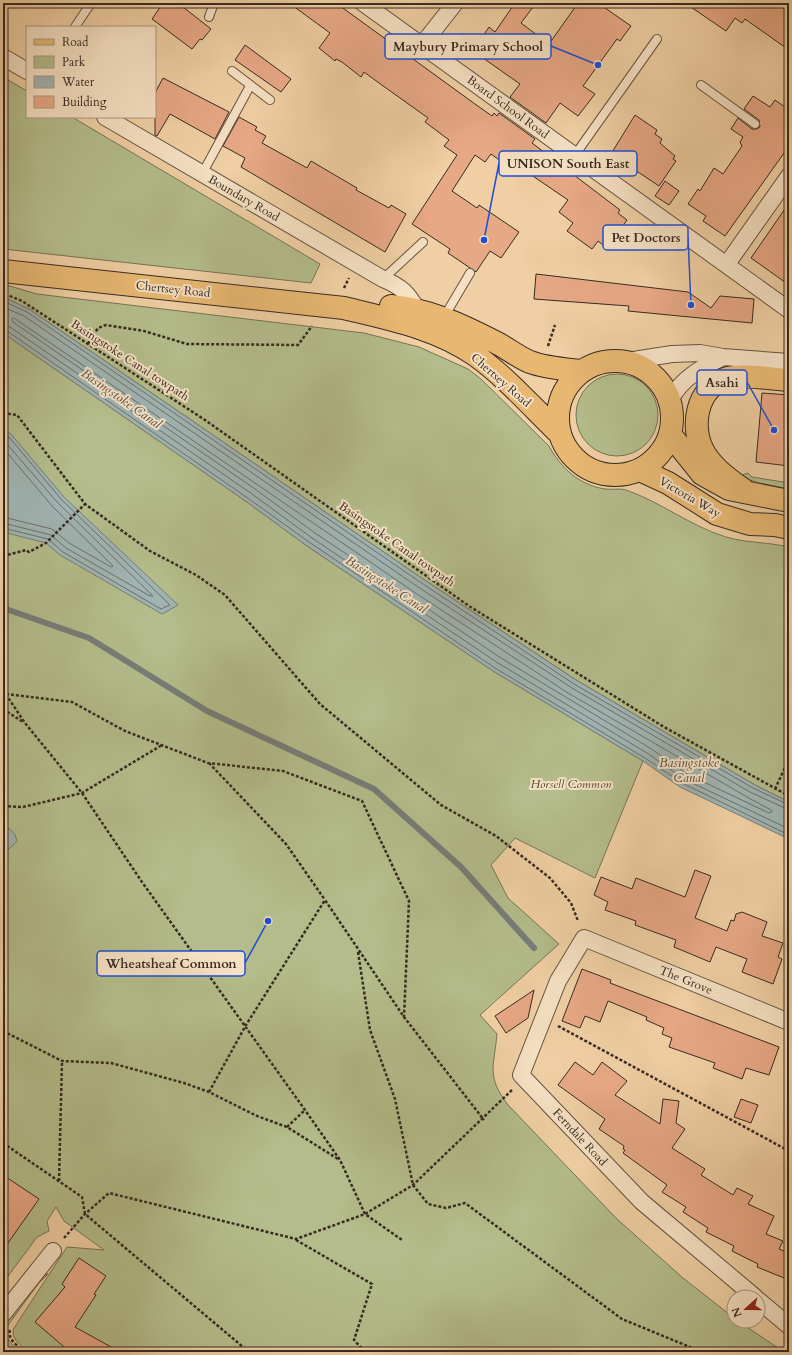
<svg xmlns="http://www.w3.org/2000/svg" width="792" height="1355" font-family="Cardo,serif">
<rect width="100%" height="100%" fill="#efcfa3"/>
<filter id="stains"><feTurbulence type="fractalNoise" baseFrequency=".005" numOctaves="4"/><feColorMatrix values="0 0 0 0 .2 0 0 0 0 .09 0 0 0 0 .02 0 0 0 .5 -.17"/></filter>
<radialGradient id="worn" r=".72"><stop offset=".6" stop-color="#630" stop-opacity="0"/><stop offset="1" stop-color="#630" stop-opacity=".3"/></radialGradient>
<path fill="#b3bc8a" stroke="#767456" d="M3,77L27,91V117H72L320,264L311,283L3,249Z
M3,284L37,294L364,333L419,347L468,369L481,379L549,446C561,468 579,485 605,489C612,490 620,488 626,490C661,502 690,526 726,537C746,543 768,542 789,547V802L755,785L576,680L423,579L29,309L3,297Z
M3,333L247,502L307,546L493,671L643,761L595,878L515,838L491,865L508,898L559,944L480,1015L497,1034C494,1067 486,1076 508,1105L617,1219L683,1278L734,1318V1321H738L784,1352H29C21,1345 10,1339 14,1328L67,1247L104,1250L64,1221L56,1207L47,1221L49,1231L37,1237L3,1283Z
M576 415a41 41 0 1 1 82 0a41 41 0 1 1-82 0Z
M748,473L752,477L789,483V489L759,483L739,476Z
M48,1274L38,1284L8,1325C3,1338 12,1344 20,1352H12L3,1343C3,1338 2,1329 3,1325C8,1313 36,1276 48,1274Z"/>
<path fill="#9fb3b1" stroke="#767d78" d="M3,297L29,309L423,579L576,680L755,785L789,802V839L680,787L643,761L493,671L307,546L247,502L3,333Z
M3,433H10L64,497L178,605L162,614L60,555L46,543L3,532Z
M9,828L15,835L17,841L3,855V830Z"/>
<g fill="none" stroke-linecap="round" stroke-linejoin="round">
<path stroke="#6c6f6a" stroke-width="1" d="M3,301L27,312L420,582L574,684L753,788L789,805
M3,307L24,316L418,587L572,688L750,792L789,810
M14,318L414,592L568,693L747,797L771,810L772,812L769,813L687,774L650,748L501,658L315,533L255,489L13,322L12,319Z
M3,325L10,327L252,494L312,538L498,663L647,753L684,779L789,829
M3,330L7,331L249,499L309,542L495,668L645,758L682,783L789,835
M3,437H9L61,499L170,605L161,609L63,552L48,539L3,528
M3,442L6,443L58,503L153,596H150L66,548L51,535L3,523
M3,448L53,507L113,566L111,567L69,543L52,529L3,517"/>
<path stroke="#767d78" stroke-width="6" d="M3,608L89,638L207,711L374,789L461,867L534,948"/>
</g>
<path fill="#e7a885" stroke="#382b22" d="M163,3H178L211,29L202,40L200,39L192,49L152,19Z
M289,3H336L475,104L492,116L494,113L497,116L499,113L535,139L532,143L620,210L618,213L627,220L607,248L598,241L592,249L567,231L573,223L559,212L568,200L524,170L520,175L491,154L485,162L475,155L452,191L477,208L479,205L519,232L501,258L490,251L476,272L448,253L450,249L412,224L457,155L444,146L449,140L425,122L428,118L386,88L364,72L361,77L342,62L336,59L335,61L319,48L330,33Z
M515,3H536L521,23L549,44L578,3H598L631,26L620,41L617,39L583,86L595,94L578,116L560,103L546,123L510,97L520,84L473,51L489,27L495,32Z
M685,3H789V50L745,19L742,23L735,18L726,31Z
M245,45L291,79L281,92L235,60Z
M163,78L229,112L215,139L170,114L157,136L155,135V93Z
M753,96L770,107L775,100L789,110V146L725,236L703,221L706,216L688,204L698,189L700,191L714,168L723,174L742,146L740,142L743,137L731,129L738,118L752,129H757L760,127L759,120L744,109Z
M635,115L657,130L655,134L662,139L660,143L675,156L673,159L676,161L659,186L611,154Z
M239,117L257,127L255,130L266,136L262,143L307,168L311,161L357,188L356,190L389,208L391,205L406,214L385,252L241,167L245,158L223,146Z
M665,181L679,191L669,205L655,196Z
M789,203V285L751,258Z
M536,274L688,292L711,308L720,296L754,299L752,323L628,311L629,306L534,299Z
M762,393L789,395V466L756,462Z
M695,870L711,876L695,918L727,931L731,920L734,921L736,914L742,912L767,922L762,936L783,943L778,957L782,959L773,984L742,972L747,959L716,947L710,962L674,947L676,940L635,925L636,921L605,910L608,902L594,895L601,877L632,889L636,878L685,897Z
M582,969L611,980L610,983L779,1047L769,1075L746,1068L742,1079L713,1068L715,1063L669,1047L672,1038L662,1034L664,1028L646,1020L647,1017L608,1001L600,1022L585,1016L580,1028L562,1021Z
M534,990L528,1018L506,1033L495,1016Z
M575,1062L593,1075L602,1062L627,1081L615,1095L660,1124L663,1099L679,1101L676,1123L685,1129L672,1148L705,1169L701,1175L733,1195L737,1188L753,1196L748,1204L774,1216L766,1234L783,1241L779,1249L789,1253V1280L757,1267L758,1264L732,1251L734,1246L706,1232L708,1228L683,1212L686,1207L662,1192L667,1185L623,1153L625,1150L623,1149L624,1146L599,1129L605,1119L558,1085Z
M741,1099L758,1105L751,1123L734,1117Z
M3,1175L39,1199L3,1250Z
M79,1258L106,1276L94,1294L96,1295L75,1327L120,1352H70L35,1322L65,1287L62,1284Z"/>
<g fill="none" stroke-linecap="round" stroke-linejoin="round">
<g stroke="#665442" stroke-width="10">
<path id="lane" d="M209,17L214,3
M75,27L91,3
M232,71L270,100
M701,85L755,124
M575,155L657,39
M202,174L250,86
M383,279L423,242
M444,317L470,273"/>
</g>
<g stroke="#665442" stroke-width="18">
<path id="street" d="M363,3L789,310
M422,45L455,3
M3,57L27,71
M105,117L383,279C402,287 408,293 418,311
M727,264L789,176
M627,361L672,354L700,353L723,357L789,362
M670,400C682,378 701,368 723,357
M755,1297L642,1202L521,1075L558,981L584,938L789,1022
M758,1300L789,1326
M3,1314L53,1251"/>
</g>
<g stroke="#382b22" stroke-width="24">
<path id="primary" d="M3,271L344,308C389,319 436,328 475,355C506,377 533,408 560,434
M391,306C428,309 462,325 495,342C507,348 518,357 530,362C546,368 564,369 582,371
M558 418a57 57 0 1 1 114 0a57 57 0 1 1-114 0Z
M670,434L702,474L729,489L789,501
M640,470L668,483L717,514L750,524L775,525L789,528
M745,491C730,480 715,470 705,454C689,429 696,386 728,378C744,374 772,379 789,380"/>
</g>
<path stroke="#382b22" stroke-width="2.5" stroke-dasharray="3 2" stroke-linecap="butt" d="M344,288L349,278
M5,294L22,301L205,420L469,606L664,727L789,796
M88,344L98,328L106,325L144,331L187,344L298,345L312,326
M548,346L555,325
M3,413L17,415L85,504L150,551L196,575L225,595L320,704L441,805L496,836L550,878L571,903L578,921
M3,556L26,550L29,552L46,543L85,504
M3,690L25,723L82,793L142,882L305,1110L340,1160L365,1214L402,1240
M6,694L72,702L125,731L208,763L283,771L362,801L409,901L404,1017
M3,709L23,722
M209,763L286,844L325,900
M775,789L789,759
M3,806L23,807L82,793L162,745
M358,952L370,1030L395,1099L413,1185L428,1204L446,1208L465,1203L622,1319L702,1352
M558,1026L789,1151
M3,1031L62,1061L111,1063L184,1083L209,1092L257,1116L287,1127L338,1159
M209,1092L246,1025L325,900L404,1017L484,1120
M287,1127L305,1110
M3,1143L82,1197L85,1214L249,1352
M59,1181L62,1061
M64,1238L85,1214L109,1193L296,1239L365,1214L413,1185L512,1090
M296,1240L372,1284L354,1340L365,1352
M10,1330C7,1339 18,1346 24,1352"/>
<use href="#lane" stroke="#f5e0c3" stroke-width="8"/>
<use href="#street" stroke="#f5e0c3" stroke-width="16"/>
<use href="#primary" stroke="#e8b872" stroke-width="22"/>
</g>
<g text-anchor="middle" stroke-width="4" stroke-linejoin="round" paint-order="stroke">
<g font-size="12" fill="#382b22" stroke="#f5e0c3">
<text transform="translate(508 107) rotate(36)" y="4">Board School Road</text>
<text transform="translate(244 198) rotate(30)" y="4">Boundary Road</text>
<text transform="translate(173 289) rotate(6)" y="4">Chertsey Road</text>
<text transform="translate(130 360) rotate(33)" y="4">Basingstoke Canal towpath</text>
<text transform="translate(501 380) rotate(41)" y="4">Chertsey Road</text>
<text transform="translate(690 497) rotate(30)" y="4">Victoria Way</text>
<text transform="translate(397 544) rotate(35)" y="4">Basingstoke Canal towpath</text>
<text transform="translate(686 980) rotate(22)" y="4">The Grove</text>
<text transform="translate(580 1137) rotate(47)" y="4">Ferndale Road</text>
</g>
<g font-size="12" font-style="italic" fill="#514837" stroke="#f5e0c3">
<text x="571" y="788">Horsell Common</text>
</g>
<g font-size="13" font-style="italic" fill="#524d46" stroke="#f5e0c3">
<text transform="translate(122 398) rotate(35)" y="5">Basingstoke Canal</text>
<text transform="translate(387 584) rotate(33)" y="5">Basingstoke Canal</text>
<text x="689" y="767">Basingstoke<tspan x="689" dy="15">Canal</tspan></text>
</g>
</g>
<path fill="none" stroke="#1d4ed8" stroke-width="1.5" d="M598 65L551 46M484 240L499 163M691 305L688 237M774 430L747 382M268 921L245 963"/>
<g fill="#1d4ed8" stroke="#f5e0c3" stroke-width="1.5">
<circle cx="598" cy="65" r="4"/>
<circle cx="484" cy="240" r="4"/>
<circle cx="691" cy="305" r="4"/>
<circle cx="774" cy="430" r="4"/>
<circle cx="268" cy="921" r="4"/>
</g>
<g fill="#f5e0c3" stroke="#1d4ed8" stroke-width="1.5">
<rect x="385" y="34" width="166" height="25" rx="4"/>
<rect x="499" y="151" width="138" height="25" rx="4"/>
<rect x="603" y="225" width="85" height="25" rx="4"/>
<rect x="697" y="370" width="50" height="25" rx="4"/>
<rect x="97" y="951" width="148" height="25" rx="4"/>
</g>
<g font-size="13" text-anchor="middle" font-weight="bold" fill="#382b22">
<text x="468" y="51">Maybury Primary School</text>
<text x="568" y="168">UNISON South East</text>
<text x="646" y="242">Pet Doctors</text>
<text x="722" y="387">Asahi</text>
<text x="171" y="968">Wheatsheaf Common</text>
</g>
<rect width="792" height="1355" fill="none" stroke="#efcfa3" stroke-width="16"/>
<rect x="4" y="4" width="784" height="1347" fill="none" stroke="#382b22" stroke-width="2"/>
<rect x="8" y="8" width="776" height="1339" fill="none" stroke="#382b22"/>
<rect x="26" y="26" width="130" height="92" fill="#f5e0c3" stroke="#a99883"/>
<rect x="34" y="39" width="20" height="6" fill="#e8b872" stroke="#a99883"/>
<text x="62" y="46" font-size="12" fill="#382b22">Road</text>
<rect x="34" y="56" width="20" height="12" fill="#b3bc8a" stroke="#a99883"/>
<text x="62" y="66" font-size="12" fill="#382b22">Park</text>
<rect x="34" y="76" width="20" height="12" fill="#9fb3b1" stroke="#a99883"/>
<text x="62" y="86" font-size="12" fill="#382b22">Water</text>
<rect x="34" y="96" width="20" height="12" fill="#e7a885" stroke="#a99883"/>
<text x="62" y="106" font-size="12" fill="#382b22">Building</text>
<g transform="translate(746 1309) rotate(249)"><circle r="19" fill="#f5e0c3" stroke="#a99883"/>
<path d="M0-3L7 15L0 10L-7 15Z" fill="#8f2418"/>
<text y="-6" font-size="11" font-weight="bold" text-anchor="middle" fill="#382b22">N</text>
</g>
<rect width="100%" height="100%" filter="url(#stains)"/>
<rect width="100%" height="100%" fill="url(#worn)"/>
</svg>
